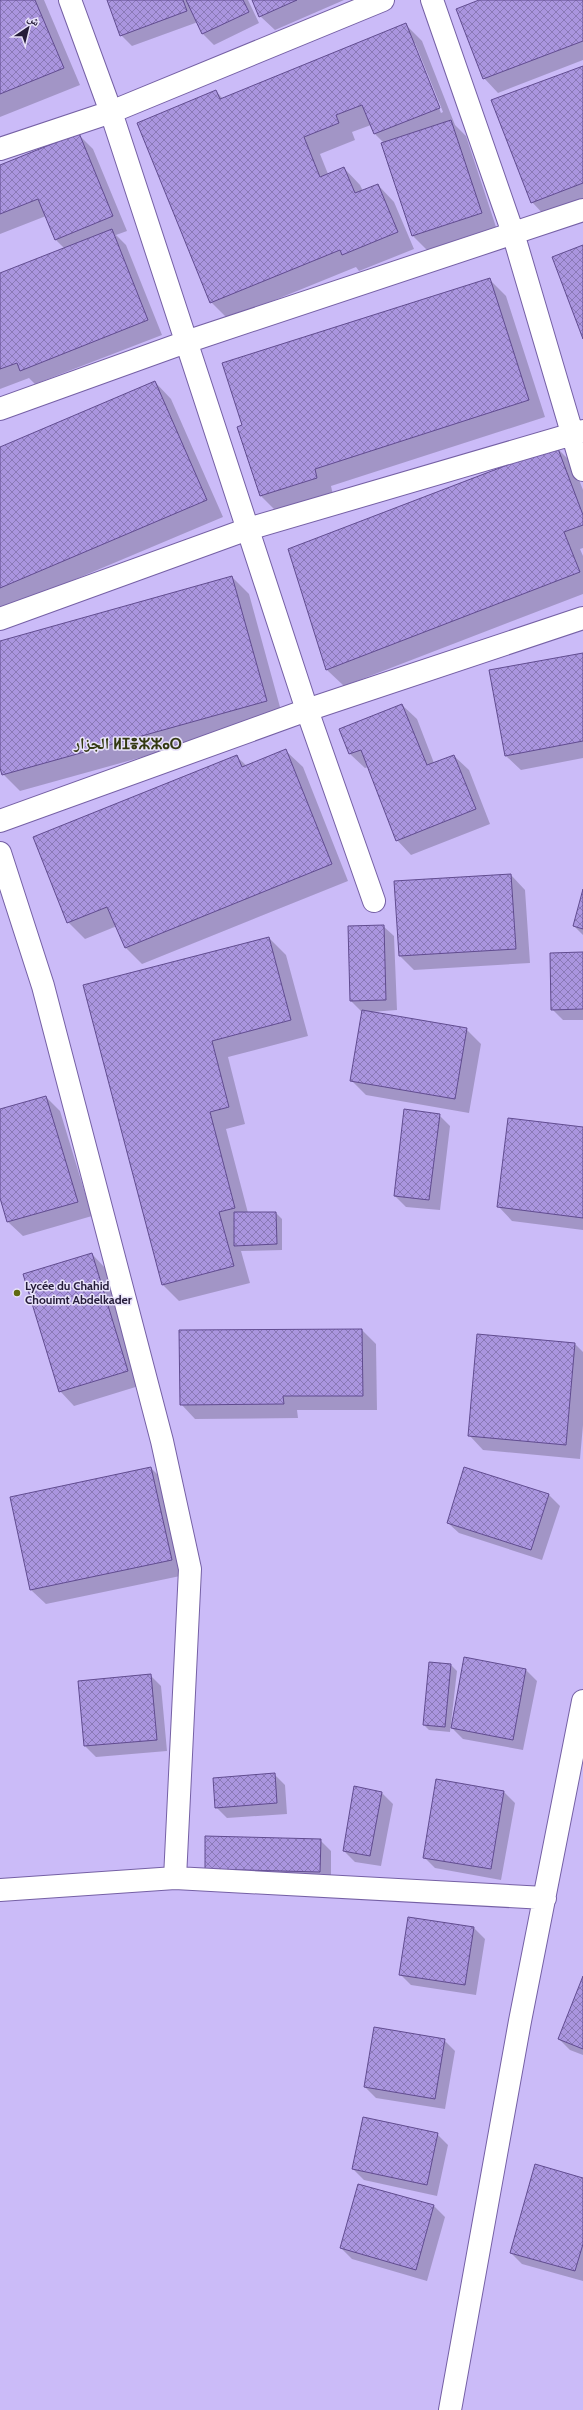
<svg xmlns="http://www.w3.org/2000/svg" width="583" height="2410" font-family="Cabin,'Noto Naskh Arabic','Noto Sans Tifinagh',sans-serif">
<defs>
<pattern id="building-cross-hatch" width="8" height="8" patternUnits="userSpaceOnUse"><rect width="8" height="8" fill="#aa95df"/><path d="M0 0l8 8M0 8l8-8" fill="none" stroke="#8a79b6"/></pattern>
</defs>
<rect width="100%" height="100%" fill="#cbbbf8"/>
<path fill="#0003" fill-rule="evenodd" d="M0,0H44L80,85L0,117Z
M108,0H248L259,23L214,45L203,34L198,22L132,46L121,35Z
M253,0H344L275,30L260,16Z
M482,0H583V60L498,93L484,78Z
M406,25L422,41L455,125L466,136L496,227L427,250L413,236L384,143L375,134L371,125L352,132L355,140L320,154L328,174L344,168L360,185L363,191L378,185L394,202L414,249L359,271L356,267L228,319L211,302L216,91L223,99ZM413,43H415L443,112L441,113Z
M583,67V203L546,217L532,202Z
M78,134L93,149L127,231L116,235L126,245L162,335L35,384L29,378L0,389V274L65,249L56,240L46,216L0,234V166Z
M489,279L506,296L545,417L331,486L333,495L277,512L261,496Z
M155,382L171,399L223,517L0,611V448Z
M556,447L573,464L583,490V548L580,549L583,556V594L344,686L327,670Z
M232,577L249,594L283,718L20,791L3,774L0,764V642Z
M583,654V758L521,770L506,756Z
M402,705L417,719L434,763L454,756L469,770L490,824L411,855L397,840L368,767L365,768L350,754L340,729Z
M286,751L303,767L348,881L142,964L125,947L117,926L85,939L68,922L236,756L247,766Z
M511,875L525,890L530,963L414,970L400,956Z
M583,893V935L574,926Z
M383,926L394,936L397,1010L371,1012L466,1029L481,1044L469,1113L366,1095L351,1080L362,1012L351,1001Z
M269,938L286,955L308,1036L228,1057L245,1124L226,1129L248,1213H276L282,1219V1250L241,1251L250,1283L179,1301L163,1285L84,986Z
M583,953V1020H563L552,1009Z
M46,1097L60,1111L92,1216L23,1236L8,1222L0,1195V1110Z
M439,1115L450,1126L440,1210L406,1207L395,1196Z
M583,1128V1230L512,1221L498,1206Z
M92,1254L106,1269L142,1385L74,1406L60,1391Z
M362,1330L376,1344L377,1410H297L298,1418L195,1419L181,1404Z
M575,1344L583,1352V1425L580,1459L483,1450L469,1435Z
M151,1468L165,1482L185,1575L46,1604L31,1590Z
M465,1468L549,1495L560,1506L542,1560L459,1533L448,1523Z
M465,1658L526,1670L537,1681L523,1750L463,1739L451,1727Z
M451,1665L457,1671L450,1732L429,1730L424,1725Z
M150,1675L161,1686L167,1751L96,1757L85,1746Z
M274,1774L285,1785L287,1814L227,1818L216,1807Z
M504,1792L515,1803L501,1880L435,1868L424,1857Z
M382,1793L393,1804L381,1866L355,1862L344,1851Z
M320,1840L331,1851V1882L206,1869Z
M474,1928L485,1939L476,1995L411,1985L400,1974Z
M583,1979V2055L570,2050L559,2039Z
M444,2040L455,2051L445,2109L376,2098L365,2087Z
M437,2134L448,2145L437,2196L364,2180L353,2169Z
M583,2179V2281L522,2264L511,2253Z
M359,2185L434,2206L445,2217L427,2281L352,2259L341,2248Z"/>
<path fill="url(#building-cross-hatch)" stroke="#614c90" d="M0,0H35L64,68L0,94Z
M107,0H183L187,11L120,36Z
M186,0H243L249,12L202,34Z
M252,0H297L259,17Z
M479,0H583V41L483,79L456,9Z
M406,23L440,108L374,134L362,105L336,115L339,123L304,137L320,177L344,167L355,193L378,184L398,232L342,255L340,250L210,303L137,123L216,90L220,99Z
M583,66V183L531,203L491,100Z
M451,120L482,213L412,236L381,143Z
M79,133L113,216L55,240L38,199L0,214V165Z
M112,229L148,320L20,371L17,363L0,369V273Z
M583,245V339L552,257Z
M490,278L529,400L315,469L317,478L260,496L237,427L242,425L222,363Z
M155,381L207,500L0,588V447Z
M557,446L583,515V525L564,532L580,572L326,670L288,549Z
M232,576L267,701L2,775L0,768V641Z
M583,653V741L505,756L489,670Z
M402,704L427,765L454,755L476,809L396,841L361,750L349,754L339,729Z
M286,749L332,864L125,948L107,907L67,923L33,837L237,755L242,767Z
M511,874L516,949L399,956L394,881Z
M583,889V929L573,926Z
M384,925L386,1000L350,1001L348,926Z
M269,937L291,1020L212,1041L229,1107L210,1112L235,1208L219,1212L234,1266L162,1285L83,985Z
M583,952V1009L551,1010L550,953Z
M362,1010L467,1028L455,1099L350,1081Z
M46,1096L78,1202L7,1222L0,1198V1109Z
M404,1109L440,1114L429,1200L394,1196Z
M508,1118L583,1127V1218L497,1207Z
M234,1212H276L277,1244L234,1246Z
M92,1253L128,1371L59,1392L23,1274Z
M362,1329L363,1396H283L284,1404L180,1405L179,1330Z
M477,1334L575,1343L566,1445L468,1436Z
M151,1467L172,1560L30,1590L10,1497Z
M464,1467L549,1494L531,1550L447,1523Z
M464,1657L526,1669L513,1740L451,1728Z
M429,1662L451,1664L445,1727L423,1725Z
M151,1674L157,1740L84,1746L78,1681Z
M275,1773L277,1803L215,1808L213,1778Z
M436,1779L504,1791L491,1869L423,1858Z
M354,1786L382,1792L370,1856L343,1851Z
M205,1836L321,1839L320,1872L205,1869Z
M408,1917L474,1927L465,1985L399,1975Z
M583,1976V2049L558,2039Z
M374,2027L445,2039L435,2099L364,2087Z
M363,2117L438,2133L427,2185L352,2169Z
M535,2164L583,2178V2244L575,2271L510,2253Z
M358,2184L434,2205L416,2270L340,2248Z"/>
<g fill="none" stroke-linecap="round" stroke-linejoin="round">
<g stroke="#7560a5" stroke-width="24">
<path id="minor" d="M70,0L111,112L307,710L374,901
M432,0L513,233L583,470
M0,149L111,112L383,0
M0,409L186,342L583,210
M0,619L248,529L583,431
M0,821L307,710L583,618
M0,853L43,986L162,1441L190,1569L175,1878
M0,1890L175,1878L545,1898
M450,2410L520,2021L583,1701"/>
</g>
<use href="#minor" stroke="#fff" stroke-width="22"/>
</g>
<circle fill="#606a10" stroke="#e8e2fa" stroke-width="1.5" cx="17" cy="1293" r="4"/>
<g text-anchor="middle" stroke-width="3" stroke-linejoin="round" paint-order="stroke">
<g font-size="12" font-weight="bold" fill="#251c39" stroke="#e8e2fa" text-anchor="start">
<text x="25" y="1290">Lycée du Chahid<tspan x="25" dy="14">Chouimt Abdelkader</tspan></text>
</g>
<g font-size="16" font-weight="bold" fill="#333911" stroke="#e8e2fa">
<text x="128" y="749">الجزار ⵍⵊⴻⵣⵣⴰⵔ</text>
</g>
</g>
<g transform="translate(28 28) rotate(35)" stroke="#e8e2fa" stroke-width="3" paint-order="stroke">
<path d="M0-3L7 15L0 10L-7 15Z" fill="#251c39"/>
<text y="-6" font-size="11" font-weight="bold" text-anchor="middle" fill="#251c39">ش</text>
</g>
</svg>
